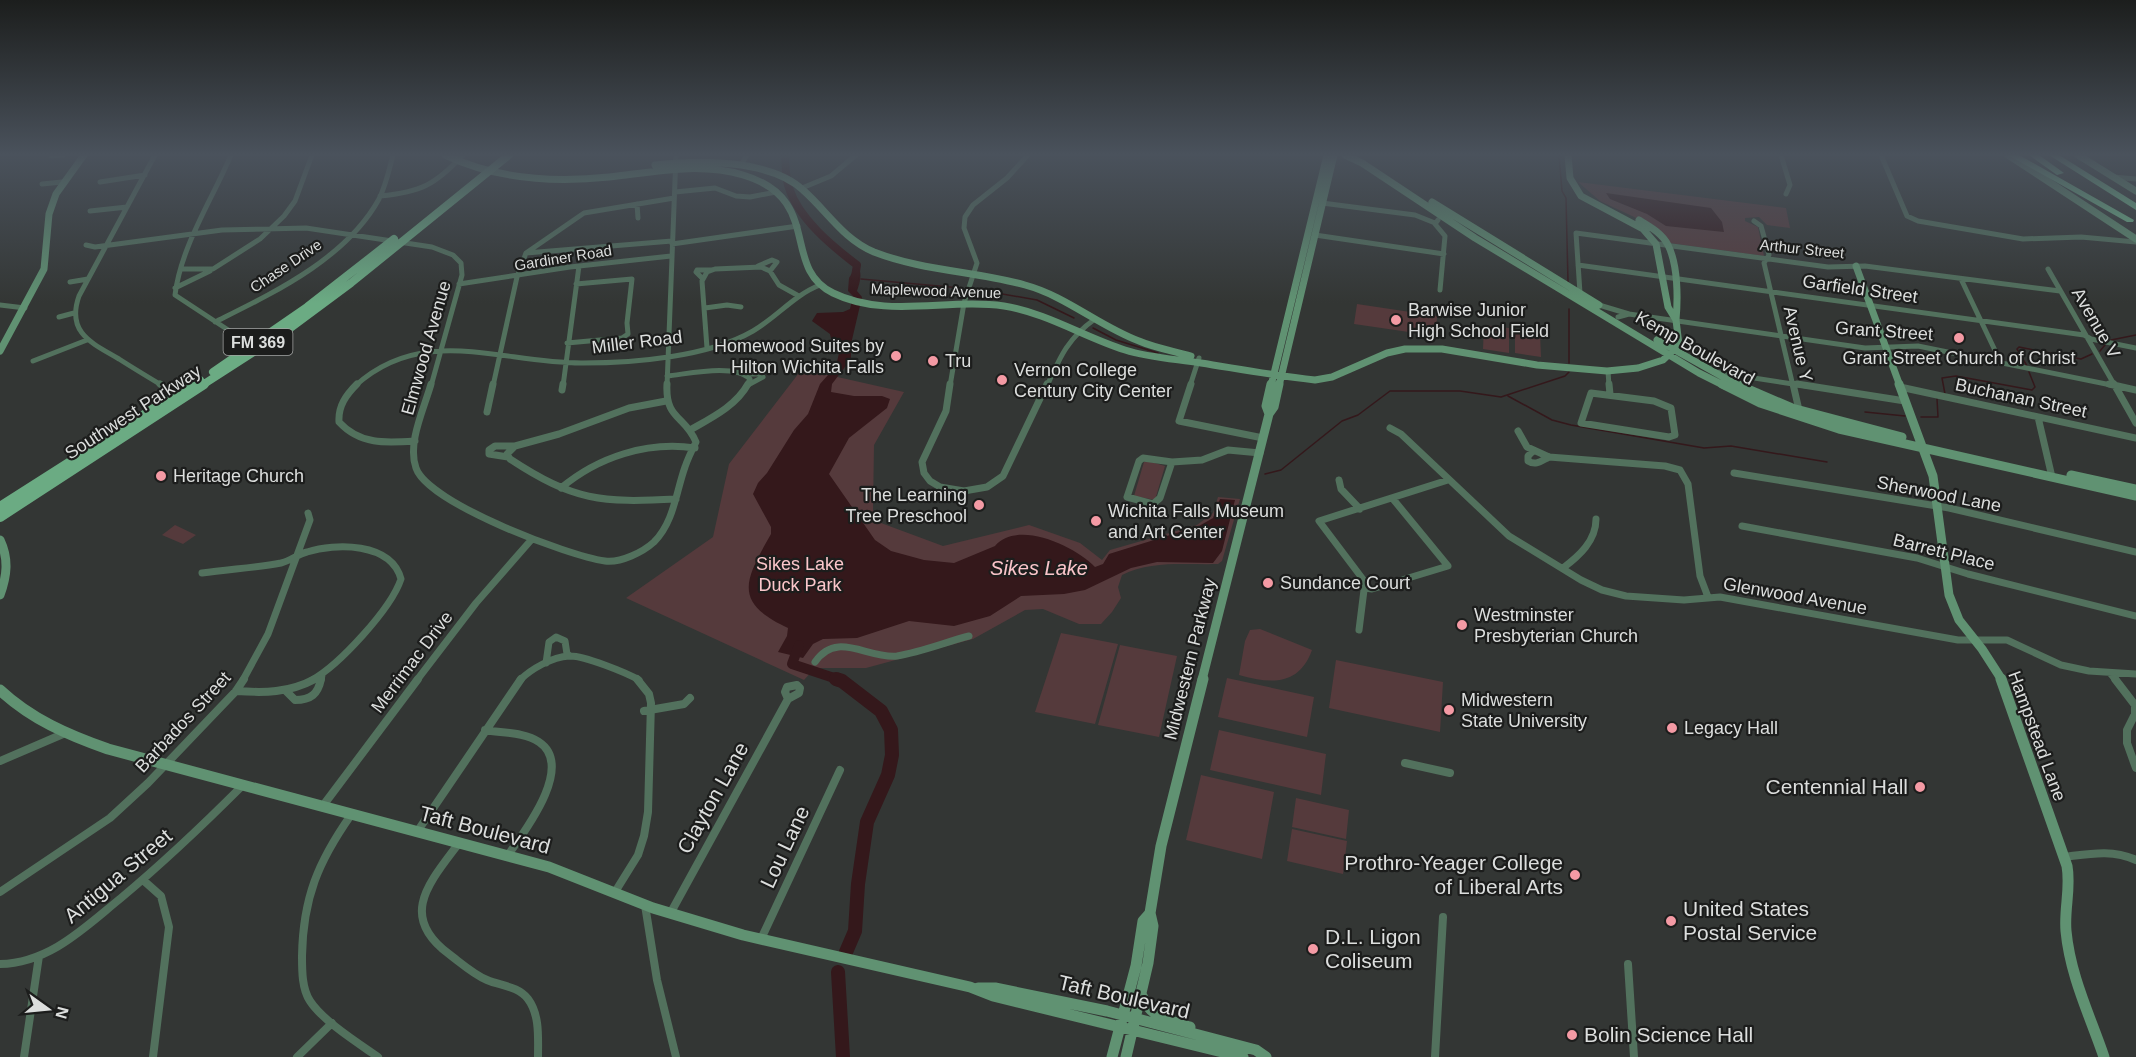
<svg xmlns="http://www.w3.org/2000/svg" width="2136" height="1057" font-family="Helvetica,sans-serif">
<rect width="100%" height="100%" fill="#333634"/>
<path fill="#553a3c" d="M1578,182L1786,208L1790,228L1767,225L1759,217L1745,218V221L1758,227L1764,256L1669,243L1649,224L1600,201Z
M1357,304L1437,316L1436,336L1354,324Z
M1484,325L1509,328V353L1483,349Z
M1515,329L1540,333L1541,357L1515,353Z
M802,369L904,392L874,445L873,510L881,523L943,546L1029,525L1080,543L1102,560L1110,550L1197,525L1213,513L1218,497L1240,499L1222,561L1218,564C1186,565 1151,560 1122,575L1118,587L1121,598L1112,612L1101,624H1079L1043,609L1025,610L973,639L866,668H815L804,680L626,598L713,537L729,464Z
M1148,461L1165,466L1155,500L1134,496L1144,462Z
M175,525L196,535L183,544L162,535Z
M1260,629L1312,650C1299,686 1271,684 1239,675L1245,641L1250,630Z
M1061,633L1118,644L1095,724L1035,712Z
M1120,645L1177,656L1159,737L1098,725Z
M1336,660L1443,682L1440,732L1329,708Z
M1227,678L1314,697L1307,737L1218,717Z
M1219,730L1326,754L1321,795L1210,770Z
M1201,775L1274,792L1262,859L1186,840Z
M1296,798L1349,810L1346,839L1292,827Z
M1292,829L1347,841L1343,874L1287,861Z"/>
<path fill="#34181b" d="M1606,193L1711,208L1722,222L1724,232L1666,226L1647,214L1610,199Z
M857,265C863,273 860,282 857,291L862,297L851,344V359L832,384L831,392L854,396H882L890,399L887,408L849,438L829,474L875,540L891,551L924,560L954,563L995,546C1018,519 1076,547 1095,567L1103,564L1109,554L1199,526L1213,518L1220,499L1235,500L1222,551L1213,563L1157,562L1131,568L1085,590L1064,594L1021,596L990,616L954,626L909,621L857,638L823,639L813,644L803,658L778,652L787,636L788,628C732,602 745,580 771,534V527L753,494L758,483L767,473L794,430L808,414L820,384L836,366L840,349L833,348L830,334L812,321L817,313L843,312L850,309L853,296L848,291L849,278Z"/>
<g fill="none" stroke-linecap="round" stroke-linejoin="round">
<path stroke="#34181b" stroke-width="1.5" d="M1559,155L1562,191L1566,198L1568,282
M861,279L961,288
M974,289L1037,300L1074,318
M1569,309V363
M1093,328L1116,340L1158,353
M2111,340L2136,335
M2100,351L2105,345
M2027,366L2017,349L2019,347L2081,359L2092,354
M1945,394L1942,378L1956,376L2032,390L2035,387L2029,372
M1508,396L1552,420L1571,425L1704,448L1731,446L1827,462
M1865,412L1905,416
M1921,417H1938L1937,399
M1265,474L1281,470L1342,421L1358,415L1390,391H1460L1501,397L1565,376L1569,372"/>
<path stroke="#34181b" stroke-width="8" d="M785,155C786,166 785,178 789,188C799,219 832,246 857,265L855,277"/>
<path stroke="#34181b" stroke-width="10" d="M799,645L792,664L840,680"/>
<path stroke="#34181b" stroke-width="14" d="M836,679L842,681L881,711L891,730L892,755L888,775L867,822L858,884L855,931L846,952
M838,972L843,1057"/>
<path stroke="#52715d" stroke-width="5" d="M155,155L79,296C66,333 92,343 119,359C133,368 148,377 163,386
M231,155C212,200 181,246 175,295L254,347
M1781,155L1790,185L1786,194
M1881,155L1907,216L1918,221L2023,239L2081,237L2136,242
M51,156L63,155
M741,165L747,155
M2113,177L2136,179
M100,182L145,175
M42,184L62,182
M802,188L831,176L856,155
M675,192L715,188L736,196L750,197L776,192
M380,196C421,192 435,185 463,155
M1322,203L1415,215L1435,223
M637,204L638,218
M90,211L127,207
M1438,220L1435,224L1445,236L1440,290
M1754,221L1761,226L1769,255L1764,263L1793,386
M1315,235L1444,254
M672,244L798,226
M86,245L95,247L222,230L306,228L432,247L453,255L461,263L462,275L431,386
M526,253L672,241
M1578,265L2084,335L2091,339L2136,348
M758,266L772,260L777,262L770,271
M182,269H213L260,239L284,216L295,201L312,155
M2048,269L2115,386
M702,278L696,272L697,270H712
M1961,279L2001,363
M70,282L88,279
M459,284L570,267L671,256
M175,288L210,271
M1580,293L1576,233L1828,267L1865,266L2060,291
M0,305L25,308
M1599,305L1629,314
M705,308L727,305L741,307
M59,317L74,313
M1618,317L1629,314L1865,348L1918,346L2116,386
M215,322C273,293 346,259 379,199C386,185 389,170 393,155
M567,343L622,338L628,334L627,323L632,279L576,284
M707,348L702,281L707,272L715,269L761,267L770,271L779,285L797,295
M33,361L87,340
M1608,371L1609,386
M1715,372L1806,386
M745,374H761L763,377L748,385
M667,376C688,374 734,363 750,379L747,386
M355,386C424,323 503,364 583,363C634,363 708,357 753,331C777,317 794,295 820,285
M493,386L517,277L526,253L584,213L674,198
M563,386L579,266
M667,386L676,155
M950,386L964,303L977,263L964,228L965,217L973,205L1007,178L1028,155
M1047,386C1060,357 1068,338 1095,319
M1190,386L1199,358"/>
<path stroke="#52715d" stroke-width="7" d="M160,384L176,394
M357,384C346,395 338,406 339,422C360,445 386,443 415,441
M431,384C424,409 407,443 416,468C428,503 568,556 605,561C621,563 643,552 654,542C674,522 676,492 685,467C688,458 692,450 696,442C685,415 665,420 667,384
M950,384L946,411L922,462L924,473L930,481L940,487L964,491L987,487L1003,476L1047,384
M1191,384L1179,421L1263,438
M1609,384L1610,394
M1793,384L1799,410
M1797,384L1905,401
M2109,384L2136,390
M2114,384L2136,423
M1900,387L2136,438
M562,390L563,384
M1591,393L1654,401L1671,408L1675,435L1669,437L1581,423Z
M666,401L629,408L559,434L515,446L507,454L510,459C574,501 601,503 676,499
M487,412L493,384
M2038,417L2052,477
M1390,428L1401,434L1509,536L1581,580L1602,590L1626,596L1684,600L1720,597L1958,640H2007L2061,665L2089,671L2136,674
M690,430C711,418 736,406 748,384
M1518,431L1527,447L1549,457L1665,466L1680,470L1688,484L1700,576L1708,597
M1533,451L1528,456V461C1536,466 1541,461 1549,457
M508,457L489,454V450L495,446H515
M1143,458L1172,462L1160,498L1153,504L1127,497L1139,461Z
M1172,462L1202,460L1228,450L1260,453
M1734,473L1949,508L2136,552
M1339,480L1341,489L1360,509
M561,488C598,457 647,441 695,448
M1742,526L1917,558L1968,574L2136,616
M1563,568C1579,556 1596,541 1596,519
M202,573C228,569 255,568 281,563C290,561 298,554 307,552C335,543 391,542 401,579C391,609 339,665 312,680
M1365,588L1372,589L1448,566L1393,499
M1359,630L1365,582L1319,521L1448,480
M815,662C837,630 867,659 897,656C921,652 946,642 969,636
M546,663L549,642L556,637L565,641L567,654L570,656
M2110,673L2116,680
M243,680L268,634L310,520L308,513
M321,680L322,675
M417,680L476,603L532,539
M520,680C531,669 552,657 569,656C583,655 627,673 639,680"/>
<path stroke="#52715d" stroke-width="8" d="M2115,679L2135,705V714L2127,730V743L2136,768
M797,685L800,688L799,693L788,699L785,692L787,687Z
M236,691C264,693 289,693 315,679
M286,691L295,700C311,700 318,694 321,679
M644,711L684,704L690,698
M485,730C501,733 525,732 539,742C575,766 525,831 508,855
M0,761L63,734
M1405,763L1450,773
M322,807L418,679
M351,815C318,862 303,898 302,956C302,971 302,989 310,1001C323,1021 358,1043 378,1057
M417,832L521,679
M459,843C429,883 398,916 449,954C461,963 473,974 487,980C501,986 518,986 528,999C540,1015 538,1038 538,1057
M2064,857C2089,854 2112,849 2136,860
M143,880L161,896L169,927L153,1057
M0,892L110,818L148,783L236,691L244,679
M615,892L638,855L644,836L648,812L651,703L649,694L637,679
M645,905L657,980L676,1057
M670,914L788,699
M761,939L840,770
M0,964C50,963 85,927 121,898C164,862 203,825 242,786
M1628,964L1634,1057
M24,1057L39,956
M297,1057L332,1023
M1435,1057L1443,917"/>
<path stroke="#609272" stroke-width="7" d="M445,155C496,179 553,183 609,177C654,172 699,162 743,175C824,199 780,267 833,293C886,319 947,298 1004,306C1047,313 1084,337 1125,350C1150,358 1176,359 1201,363C1239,369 1277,376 1315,380L1332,377L1387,353L1405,349H1442L1537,365L1607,371L1638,368L1663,360L1679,345L1676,320L1668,307L1656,244L1643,229L1581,196L1570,178L1568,155
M1345,155L1362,163L1475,238L1699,373L1725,386
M2008,155L2136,239
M2078,155L2136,191
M655,165C697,160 770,159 803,190C827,211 843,239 874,252C923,271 975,271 1025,285C1066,296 1099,326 1139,341C1155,348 1174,351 1191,356
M1432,202L1599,305
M1639,220C1649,226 1662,233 1668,245C1678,265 1678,298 1676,320
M1856,266L1900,386
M1657,340L1739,386
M0,351L44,269L49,214L56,194L84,155
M1271,386L1327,155
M1279,386L1334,155"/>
<path stroke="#609272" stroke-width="9" d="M1722,384L1760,403L1839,429L2136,496
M1736,384L1792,408L1902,437
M1899,384L1933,476L1949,595L1959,620L1982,649L2002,680
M1269,414L1266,406L1271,384
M2071,475L2136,489
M0,540C9,559 7,576 0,595
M1202,680L1269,414L1274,407L1279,384"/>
<path stroke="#609272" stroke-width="11" d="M2001,679L2067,866C2071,888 2064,909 2066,931C2070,975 2090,1016 2104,1057
M0,690C31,719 68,735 108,749L549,867L653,908L743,935L970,987L993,996L1243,1057
M978,988H995L1107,1011L1256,1050L1266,1057
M1142,996C1150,1017 1170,1021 1190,1027
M1112,1057L1136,966L1143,921L1150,913
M1126,1057L1148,963L1153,926L1150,913L1161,846L1203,679"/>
<path stroke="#6bab83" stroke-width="8" d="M213,372L307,307L394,239
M191,386L200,380
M201,386L289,329L351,283L509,155"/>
<path stroke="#6bab83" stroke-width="10" d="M0,507L193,384
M0,517L204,384"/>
<path fill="#73c291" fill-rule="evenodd" d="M2008,155H2019L2134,220L2133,222H2127Z
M2029,155H2039L2064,173L2057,175Z
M2049,155H2059L2136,203V210Z"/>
</g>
<linearGradient id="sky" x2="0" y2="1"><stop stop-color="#1c1e1d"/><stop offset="0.51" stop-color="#4a525c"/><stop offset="1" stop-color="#4a525c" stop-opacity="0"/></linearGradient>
<rect width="2136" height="303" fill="url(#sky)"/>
<g fill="#f49aa4" stroke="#1c1d1c" stroke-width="2">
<circle cx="1396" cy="320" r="6"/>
<circle cx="1959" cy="338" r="6"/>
<circle cx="896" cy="356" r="6"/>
<circle cx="933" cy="361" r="6"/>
<circle cx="1002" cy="380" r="6"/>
<circle cx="161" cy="476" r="6"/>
<circle cx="979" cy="505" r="6"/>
<circle cx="1096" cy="521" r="6"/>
<circle cx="1268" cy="583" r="6"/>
<circle cx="1462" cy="625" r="6"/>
<circle cx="1449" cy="710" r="6"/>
<circle cx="1672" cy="728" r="6"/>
<circle cx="1920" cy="787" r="6"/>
<circle cx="1575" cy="875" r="6"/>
<circle cx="1671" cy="921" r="6"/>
<circle cx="1313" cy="949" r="6"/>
<circle cx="1572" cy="1035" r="6"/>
</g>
<g text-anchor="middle" stroke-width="4.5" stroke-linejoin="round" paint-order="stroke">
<g font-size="15" fill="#dcdedd" stroke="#1c1d1c">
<text transform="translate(1802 249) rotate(6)" y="5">Arthur Street</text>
<text transform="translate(563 258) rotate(-9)" y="5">Gardiner Road</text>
<text transform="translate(286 266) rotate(-34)" y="5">Chase Drive</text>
<text transform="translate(936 291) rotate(2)" y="5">Maplewood Avenue</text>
</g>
<rect fill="#1c1d1c" stroke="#a2a4a3" stroke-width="1.5" x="223.5" y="329" width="69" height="26" rx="4.5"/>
<g font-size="16" font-weight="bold" fill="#dcdedd">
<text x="258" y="348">FM 369</text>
</g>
<g font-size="18" fill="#dcdedd" stroke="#1c1d1c">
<text transform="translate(1860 289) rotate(8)" y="6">Garfield Street</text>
<text transform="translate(2096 323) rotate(60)" y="6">Avenue V</text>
<text transform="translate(1884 331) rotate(4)" y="6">Grant Street</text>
<text transform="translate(637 342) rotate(-7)" y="6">Miller Road</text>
<text transform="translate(1798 344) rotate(77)" y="6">Avenue Y</text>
<text transform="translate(426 348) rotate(-74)" y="6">Elmwood Avenue</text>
<text transform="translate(1695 348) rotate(29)" y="6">Kemp Boulevard</text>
<text transform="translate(2021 398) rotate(12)" y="6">Buchanan Street</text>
<text transform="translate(133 412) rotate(-33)" y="6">Southwest Parkway</text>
<text transform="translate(1939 494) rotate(11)" y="6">Sherwood Lane</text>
<text transform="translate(1944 552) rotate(14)" y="6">Barrett Place</text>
<text transform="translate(1795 596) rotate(10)" y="6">Glenwood Avenue</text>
<text transform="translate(1190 659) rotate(-76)" y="6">Midwestern Parkway</text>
<text transform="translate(412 662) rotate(-53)" y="6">Merrimac Drive</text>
<text transform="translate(183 722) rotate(-47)" y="6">Barbados Street</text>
<text transform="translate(2037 736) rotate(70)" y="6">Hampstead Lane</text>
</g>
<g font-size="18" fill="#dcdedd" stroke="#1c1d1c" text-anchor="start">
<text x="1408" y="316">Barwise Junior<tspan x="1408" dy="21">High School Field</tspan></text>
<text x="884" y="352" text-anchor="end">Homewood Suites by<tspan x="884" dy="21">Hilton Wichita Falls</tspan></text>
<text x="1959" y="364" text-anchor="middle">Grant Street Church of Christ</text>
<text x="945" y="367">Tru</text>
<text x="1014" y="376">Vernon College<tspan x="1014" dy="21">Century City Center</tspan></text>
<text x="173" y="482">Heritage Church</text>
<text x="967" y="501" text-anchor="end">The Learning<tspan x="967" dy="21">Tree Preschool</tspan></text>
<text x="1108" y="517">Wichita Falls Museum<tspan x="1108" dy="21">and Art Center</tspan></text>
<text x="1280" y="589">Sundance Court</text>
<text x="1474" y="621">Westminster<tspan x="1474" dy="21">Presbyterian Church</tspan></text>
<text x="1461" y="706">Midwestern<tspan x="1461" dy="21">State University</tspan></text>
<text x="1684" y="734">Legacy Hall</text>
</g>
<g font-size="18" fill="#fbc6ca" stroke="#1c1d1c">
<text x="800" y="570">Sikes Lake<tspan x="800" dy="21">Duck Park</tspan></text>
</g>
<g font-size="20" font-style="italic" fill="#f9c4c9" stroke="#1c1d1c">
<text x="1039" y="575">Sikes Lake</text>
</g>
<g font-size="21" fill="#dcdedd" stroke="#1c1d1c" text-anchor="start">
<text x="1908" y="794" text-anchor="end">Centennial Hall</text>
<text x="1563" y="870" text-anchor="end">Prothro-Yeager College<tspan x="1563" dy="24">of Liberal Arts</tspan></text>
<text x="1683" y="916">United States<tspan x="1683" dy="24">Postal Service</tspan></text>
<text x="1325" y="944">D.L. Ligon<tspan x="1325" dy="24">Coliseum</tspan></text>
<text x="1584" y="1042">Bolin Science Hall</text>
</g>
<g font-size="21" fill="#dcdedd" stroke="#1c1d1c">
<text transform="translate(713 798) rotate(-61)" y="7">Clayton Lane</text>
<text transform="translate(485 830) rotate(15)" y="7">Taft Boulevard</text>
<text transform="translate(785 847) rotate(-65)" y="7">Lou Lane</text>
<text transform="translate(118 876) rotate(-40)" y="7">Antigua Street</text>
<text transform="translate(1124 997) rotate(13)" y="7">Taft Boulevard</text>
</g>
</g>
<g transform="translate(48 1009) rotate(105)" stroke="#1c1d1c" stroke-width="4.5" paint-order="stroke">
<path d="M0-4.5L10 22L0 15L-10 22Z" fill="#dcdedd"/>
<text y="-9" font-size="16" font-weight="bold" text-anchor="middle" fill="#dcdedd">N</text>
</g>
</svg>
